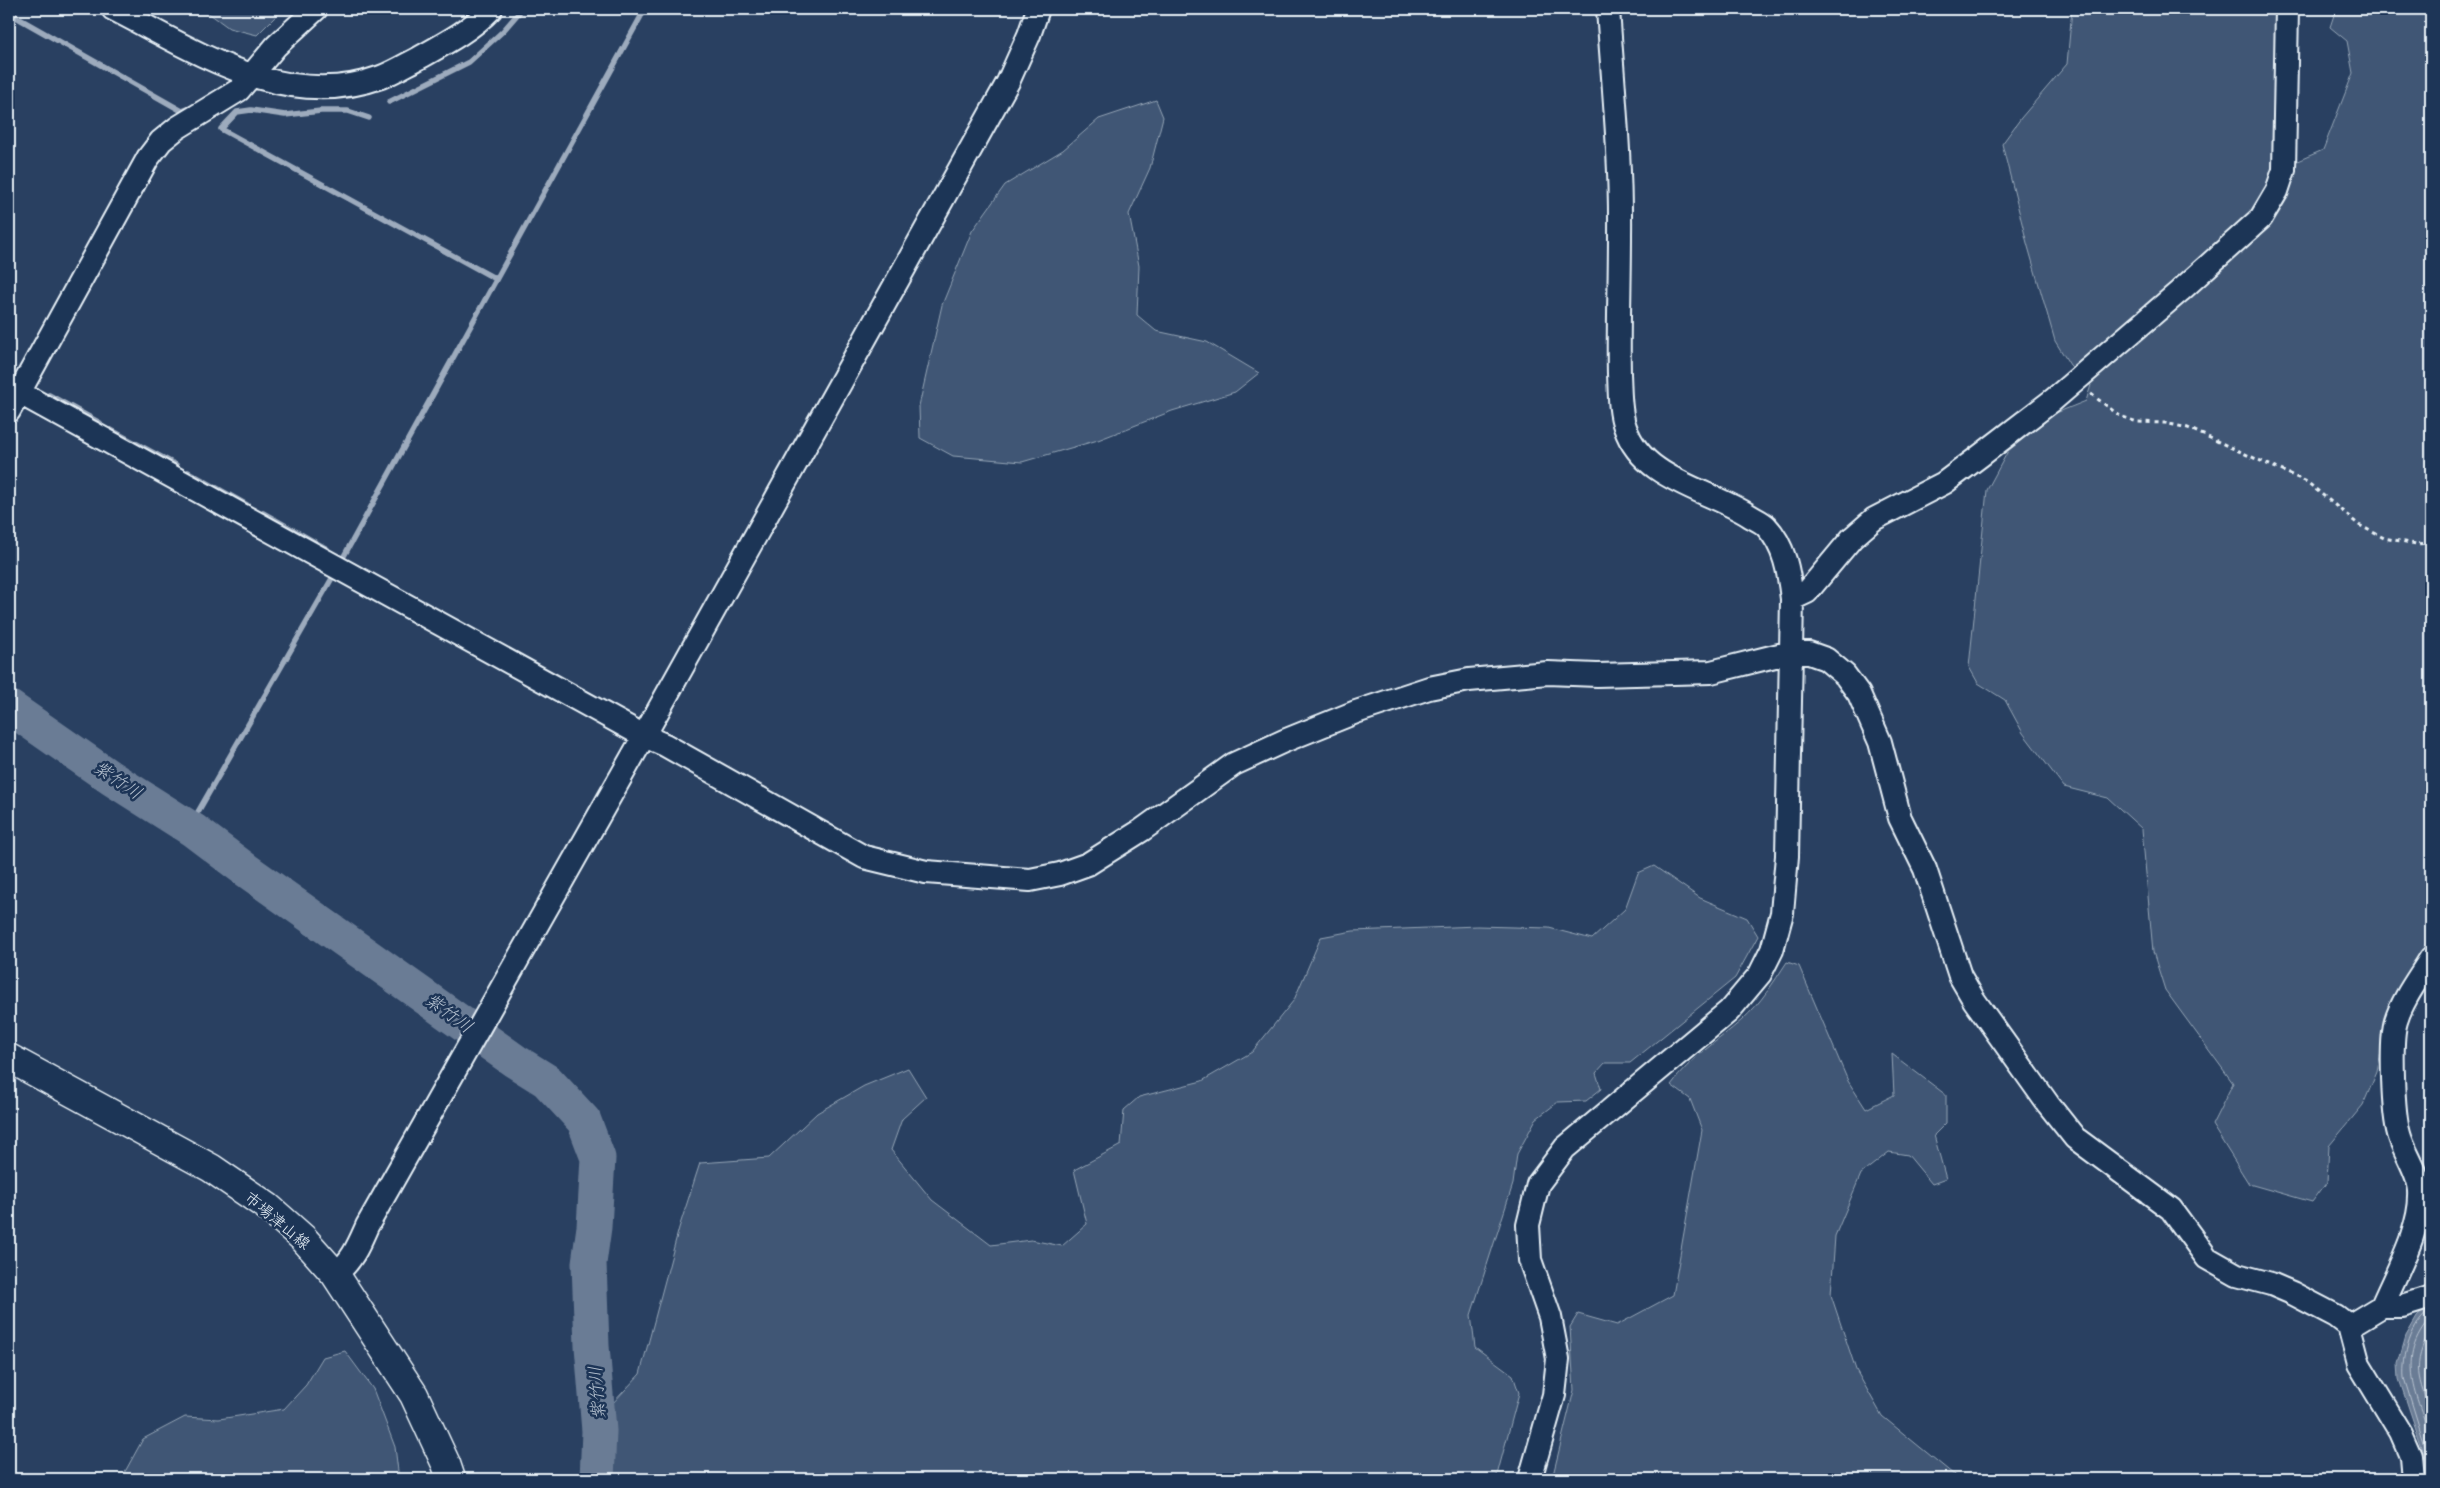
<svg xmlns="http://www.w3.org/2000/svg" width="2440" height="1488" font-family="Sriracha,'Klee One',sans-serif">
<rect width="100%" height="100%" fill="#294061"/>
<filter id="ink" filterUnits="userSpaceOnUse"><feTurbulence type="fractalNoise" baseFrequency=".02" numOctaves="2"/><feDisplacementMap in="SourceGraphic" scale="10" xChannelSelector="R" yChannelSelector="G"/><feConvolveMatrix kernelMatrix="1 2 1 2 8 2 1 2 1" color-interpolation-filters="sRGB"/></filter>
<g filter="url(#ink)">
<path fill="#415774" stroke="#94a4b6" d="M203,9H283L257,35L229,28Z
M2072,9H2275L2276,69L2273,146L2295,162L2323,150L2353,73L2347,41L2330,27L2336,9H2431V934L2389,1011L2377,1072L2363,1105L2329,1146L2327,1182L2312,1202L2249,1184L2212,1125L2233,1083L2165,990L2153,952L2142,829L2108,798L2064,787L2023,733L2005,700L1978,683L1969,667L1987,490L2008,451L2056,413L2086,401L2091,385L2070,365L2055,341L2027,243L2002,144L2021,118L2067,64Z
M1156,100L1163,117L1150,168L1129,214L1139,266L1137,315L1156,331L1207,342L1259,373L1235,392L1172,411L1098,440L1022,462L953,456L920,438L919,406L942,305L972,231L1005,185L1063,150L1099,119Z
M1654,866L1700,898L1747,918L1758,936L1735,978L1630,1063H1605L1596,1073L1601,1089L1586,1101L1558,1102L1536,1119L1517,1154L1513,1184L1471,1315L1475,1347L1513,1375L1519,1393L1496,1479H613L611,1405L640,1374L679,1228L700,1163L769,1158L817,1113L864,1086L908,1068L926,1097L902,1119L891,1150L932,1200L991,1245L1031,1240L1062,1246L1087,1224L1074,1170L1121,1145L1124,1110L1139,1097L1202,1081L1252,1052L1294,1000L1321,937L1353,931L1477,926L1549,928L1592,939L1625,909L1638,873Z
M1787,962L1799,966L1848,1081L1866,1109L1894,1095L1892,1054L1946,1095V1123L1934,1135L1946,1179L1932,1184L1908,1155L1889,1152L1861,1174L1835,1236L1831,1295L1856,1370L1882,1416L1959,1479H1552L1574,1390L1570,1327L1578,1314L1617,1325L1673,1295L1702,1130L1690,1099L1671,1085C1690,1058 1718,1041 1742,1020C1761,1003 1773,983 1787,962Z
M345,1351L373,1389L395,1447L399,1479H121L143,1439L185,1417L219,1419L284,1409L306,1385L323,1357Z"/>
<path fill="#6b7c95" stroke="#9dabbd" d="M2431,1305V1479H2429L2423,1450L2399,1379L2398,1364L2406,1336L2417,1317L2427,1306Z"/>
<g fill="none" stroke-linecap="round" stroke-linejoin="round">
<path stroke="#b6c2d0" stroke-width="1" d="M2431,1310C2411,1322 2402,1357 2404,1378L2431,1465
M2431,1318C2394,1359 2417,1395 2431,1439
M2431,1330C2410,1367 2419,1378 2431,1415"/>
<path stroke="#9dabbd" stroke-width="5.5" d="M9,13L182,111L193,107
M389,102L469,62L503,31L522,9
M369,118L348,111H321L285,115L251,110L237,112L221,129L496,279
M49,395L100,423
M111,430L176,465
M188,472L247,505
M263,513L327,549
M344,556L645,9
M191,824L331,580"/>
<path stroke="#6b7c95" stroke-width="35" d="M9,707L111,778L193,830L246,870L515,1061L547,1081L584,1121L598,1158L594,1227L589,1263L592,1346L599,1431L597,1479"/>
<g stroke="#e8f1f8" stroke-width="26">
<path id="minor" d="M113,9C196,51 285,112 381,77C394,72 407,64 419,58C444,44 471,30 491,9
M9,387L644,736L665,745L864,857L926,872L1030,880L1060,874L1088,864L1142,830L1234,764L1284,741L1356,712L1429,688L1469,680L1548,673L1597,675L1711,672L1791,652L1809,653L1826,659L1845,675L1859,694L1880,742L1900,818L1925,869L1960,976L1974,1000L2048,1104L2075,1138L2171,1209L2207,1258L2237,1275L2271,1284L2292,1293L2336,1316L2349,1326L2359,1364L2401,1433L2411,1456L2413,1479
M9,411L148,158L161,141L177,128L239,90L276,46L316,9
M1792,599L1807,592L1852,538L1874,519L1944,483L1980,456L2053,400L2180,291L2261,218L2277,191L2284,170L2287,9
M335,1274C352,1262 359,1244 367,1226L644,736L1008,82L1029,35L1038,9
M2382,1306C2396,1273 2422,1228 2420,1191C2419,1172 2404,1153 2399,1134C2393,1114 2390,1041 2396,1021C2403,998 2419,978 2431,958
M2349,1326L2382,1306H2402L2431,1297
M1530,1479L1554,1395L1558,1359L1550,1317L1530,1260L1528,1225L1538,1184L1565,1148L1729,1011L1760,974L1772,950L1782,913L1787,856L1792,599C1789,573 1785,546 1766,526C1762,522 1755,519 1750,516C1708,489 1642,480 1625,427C1619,410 1620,391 1619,374C1618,328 1620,281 1620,235C1621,159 1613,84 1608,9"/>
</g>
<g stroke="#e8f1f8" stroke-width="31">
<path id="secondary" d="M9,1058L211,1168L268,1207L303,1238L335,1274L414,1395L446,1464L451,1479"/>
</g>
<path stroke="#e8f1f8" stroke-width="3" stroke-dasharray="4 4" stroke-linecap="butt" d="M2091,394L2120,416L2137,422L2165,423L2188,428L2307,482L2359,525L2384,538L2416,544L2431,543"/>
<use href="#minor" stroke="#1d3557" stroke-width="22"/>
<use href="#secondary" stroke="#1d3557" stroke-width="28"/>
</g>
</g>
<g text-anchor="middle" stroke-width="5" stroke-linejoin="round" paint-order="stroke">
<g font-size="16" fill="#e8f1f8" stroke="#1d3557">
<text transform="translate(278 1220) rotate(40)" y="6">市場津山線</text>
</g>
<g font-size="18" font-style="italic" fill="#b6c2d0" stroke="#1d3557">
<text transform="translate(118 780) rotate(34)" y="6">紫竹川</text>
<text transform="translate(449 1013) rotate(36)" y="6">紫竹川</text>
<text transform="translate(597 1393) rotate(-94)" y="6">紫竹川</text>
</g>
</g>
<rect width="2440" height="1488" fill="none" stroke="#1d3557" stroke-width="30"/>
<rect x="15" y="15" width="2410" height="1458" fill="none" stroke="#e8f1f8" stroke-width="2" filter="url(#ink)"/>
</svg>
